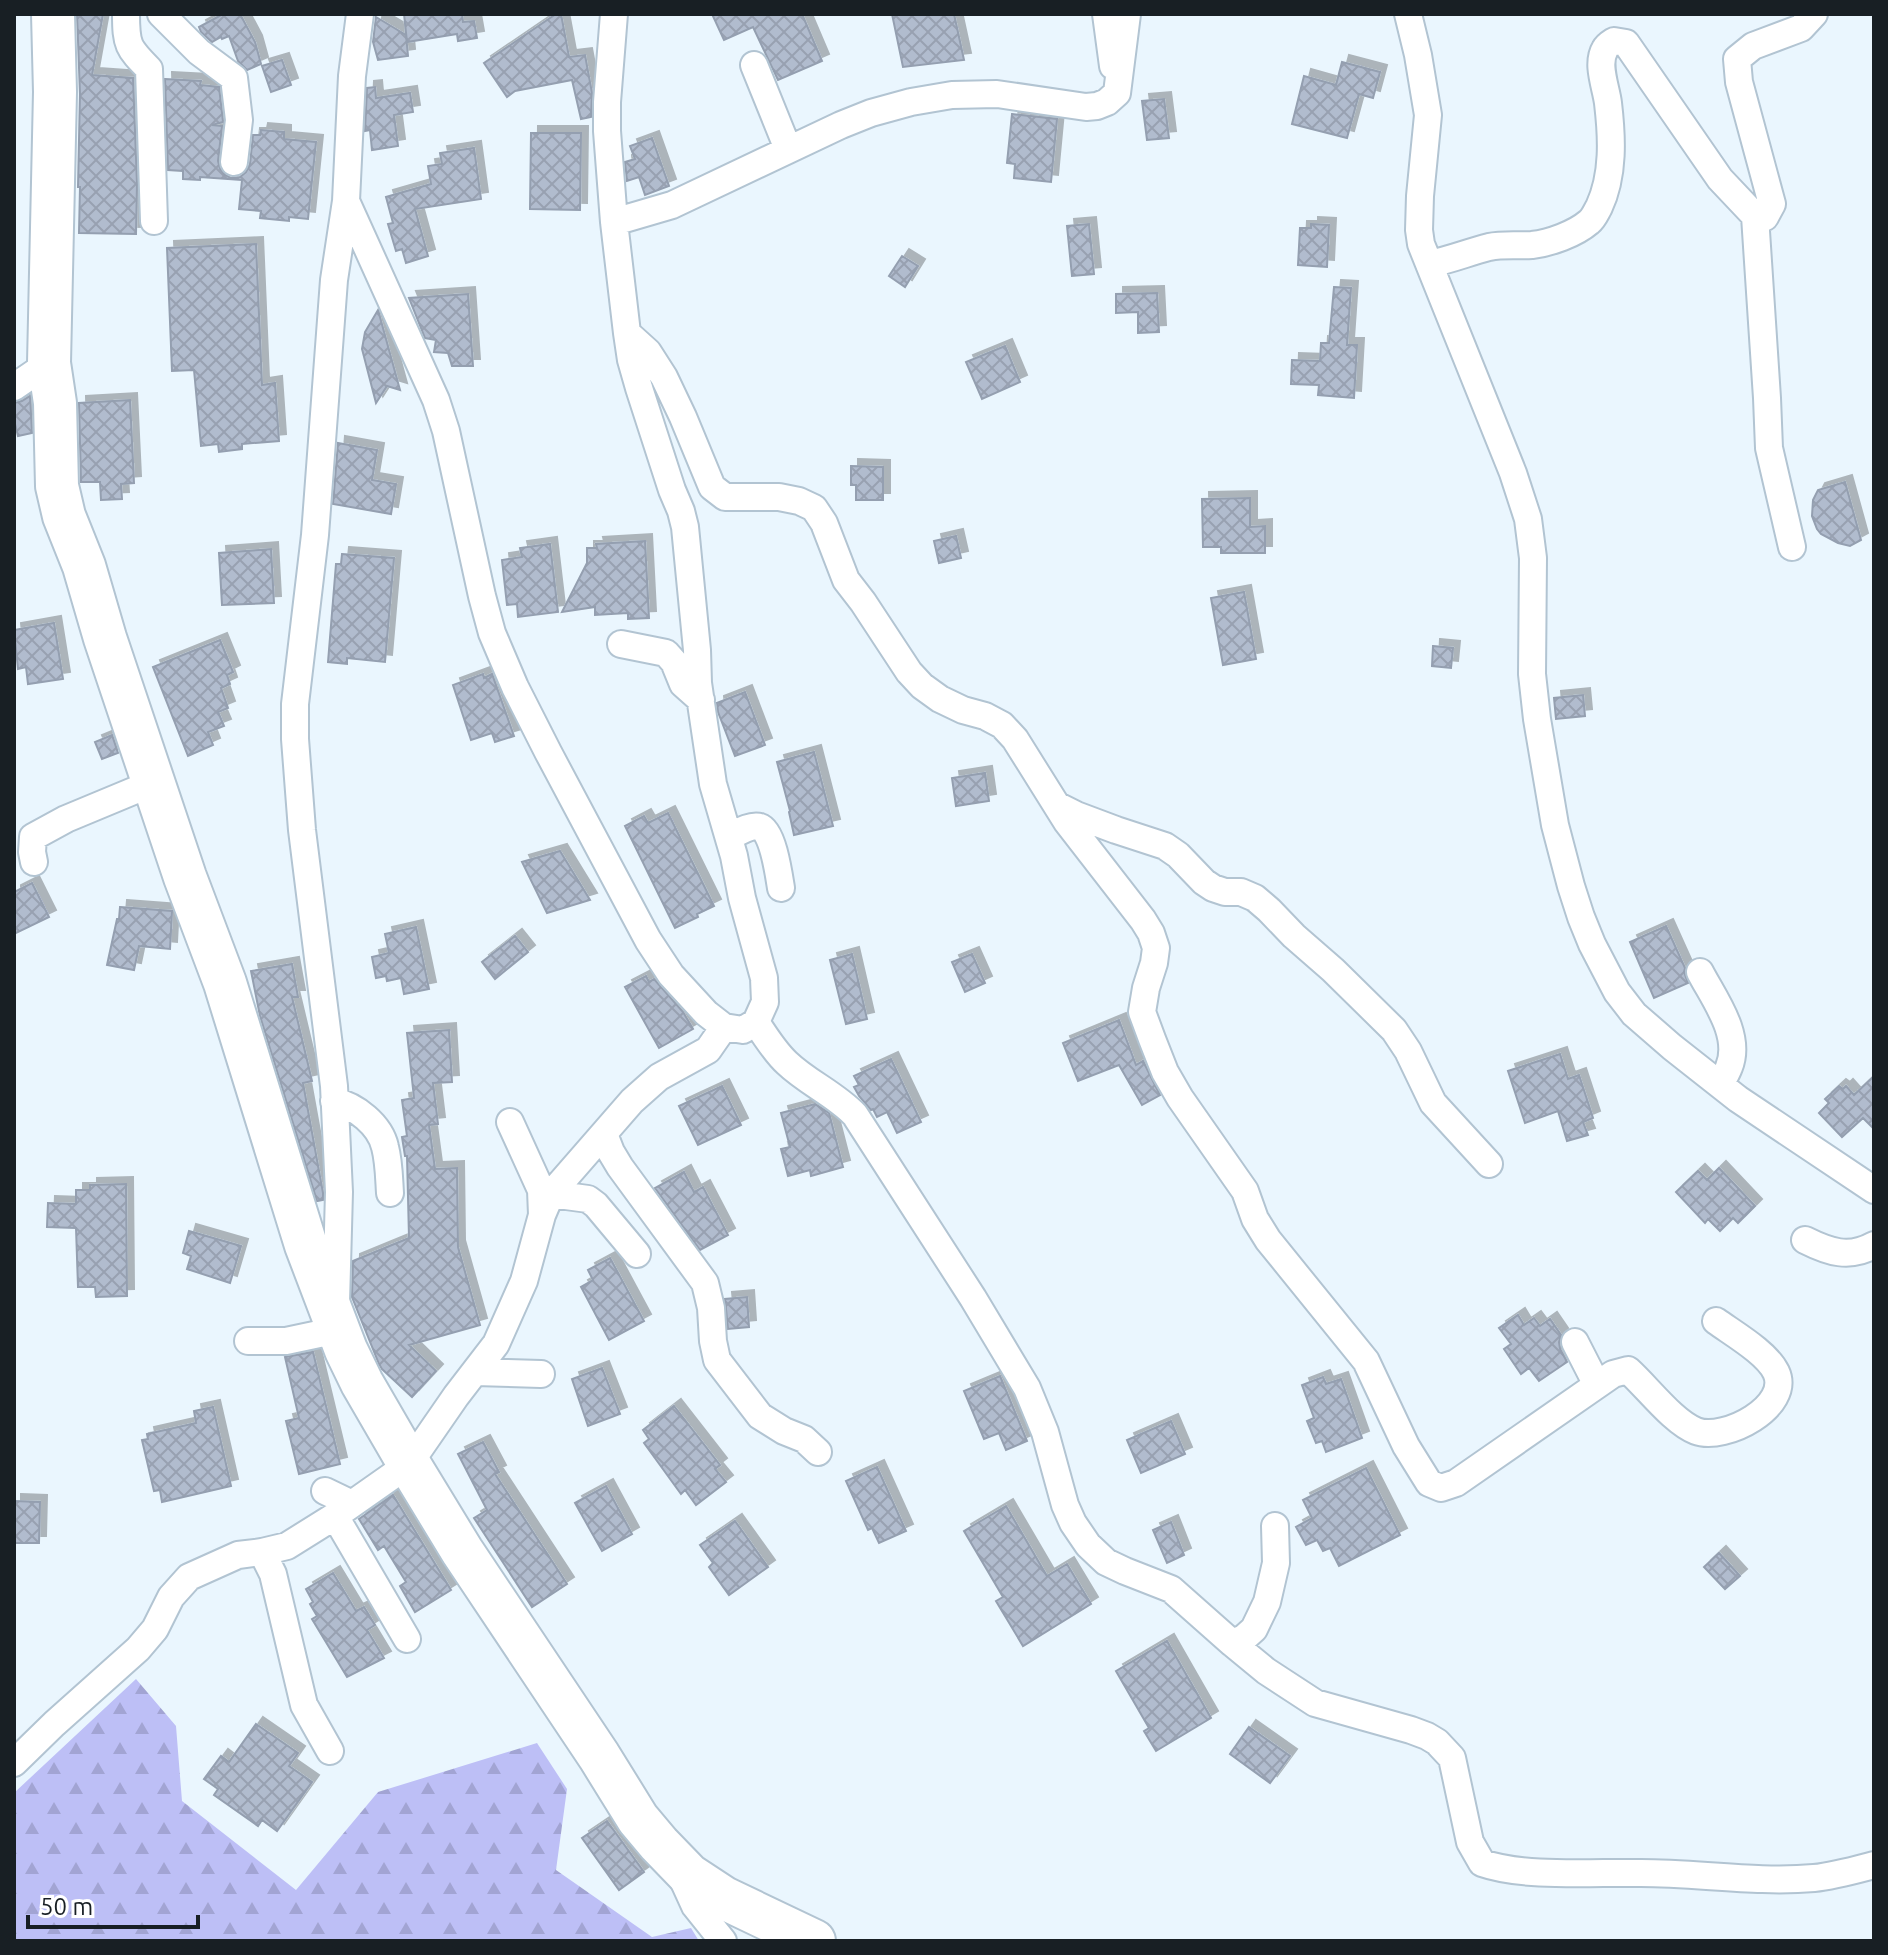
<svg xmlns="http://www.w3.org/2000/svg" width="1888" height="1955" font-family="Ubuntu,sans-serif">
<defs>
<pattern id="forest-firs" width="22" height="20" patternUnits="userSpaceOnUse" patternTransform="scale(2)"><rect width="22" height="20" fill="#bdbff6"/><path d="M5 1l3.5 6h-7zM16 11l3.5 6h-7z" fill="#a2a4d3"/></pattern>
<pattern id="building-cross-hatch" width="8" height="8" patternUnits="userSpaceOnUse" patternTransform="scale(2)"><rect width="8" height="8" fill="#b1bcce"/><path d="M0 0l8 8M0 8l8-8" fill="none" stroke="#98a1b1"/></pattern>
<filter id="shadow"><feDropShadow dx="7" dy="-7" stdDeviation="0" flood-color="#0004"/></filter>
</defs>
<rect width="100%" height="100%" fill="#eaf6fe"/>
<path fill="url(#forest-firs)" d="M136,1679L176,1726L182,1801L296,1890L378,1792L537,1743L567,1789L556,1870L652,1937L691,1928L699,1941H14V1793Z"/>
<path fill="url(#building-cross-hatch)" stroke="#949fb0" stroke-width="2" filter="url(#shadow)" d="M77,14H103L92,75L133,78L137,184L136,234L79,233L80,187H78L80,94Z
M223,14H240L255,42L261,64L247,70L238,61L229,36L222,39L221,37L212,42L201,32L199,27Z
M404,14H462L463,22L474,21L477,38L458,41L457,34L407,42Z
M556,14H561L569,57L585,55L592,93L591,117L581,119L572,80L515,91L507,97L484,63Z
M712,14H802L822,61L778,80L753,27L724,40Z
M892,14H954L964,60L903,67Z
M376,17L406,35L408,56L378,60L373,42Z
M282,60L291,85L271,92L262,66Z
M1342,62L1380,72L1373,98L1359,94L1347,138L1292,124L1304,76L1336,85Z
M165,79L201,81L200,85L219,87L223,122L212,125L222,126L218,161L220,169L225,175L231,178L240,177L246,172L250,164L253,135H260L261,130L284,132V139L316,142L308,219L289,217V221L260,218L261,211L239,209L242,180L200,177V180L183,179V171L168,170Z
M375,87L376,98L410,93L413,112L394,115L398,146L372,150L370,130L365,131L367,88Z
M1164,99L1169,138L1147,140L1142,101Z
M1012,114L1057,119L1051,182L1014,178L1015,164L1007,163Z
M531,133H581L580,210L530,209Z
M652,138L669,186L645,195L639,177L627,181L625,162L635,159L630,146Z
M474,148L481,199L415,209L428,256L406,263L402,249L396,251L388,224L393,223L386,197L431,184L428,166L442,164L440,153Z
M1089,224L1094,274L1072,276L1067,226Z
M1311,224L1329,225L1327,267L1298,265L1300,228H1311Z
M256,244L262,385L275,383L279,441L242,444V449L219,452L218,444L201,446L194,370L172,371L167,248Z
M902,256L918,266L905,287L889,276Z
M1334,287L1351,288L1347,345H1357L1354,398L1318,395L1319,385L1291,384L1292,360L1320,361L1321,343H1329Z
M1157,293L1159,332L1138,333V312L1116,313V294Z
M468,294L473,366H452L448,353L434,352L436,340L425,338L409,298Z
M378,310L400,390L387,386L376,403L362,349L365,332Z
M1005,346L1020,382L982,399L966,362Z
M30,396L32,433L18,436L14,420V403L22,401Z
M130,400L134,483L121,484L122,499L101,500L100,482H81L79,403Z
M338,443L377,450L372,480L396,484L391,514L333,504Z
M851,466L883,467V500H856V485H851Z
M1845,482L1861,540L1850,546L1838,543L1821,534L1817,529L1812,516L1813,500L1818,490Z
M1250,498V527L1265,526V553H1221V547H1203L1202,499Z
M956,536L961,558L939,563L934,541Z
M645,541L649,618L628,619V613L595,615V607L562,612L587,563V548H597L596,544Z
M550,544L558,612L518,617L517,604L507,605L502,560L522,557L520,548Z
M271,549L274,603L222,605L219,553Z
M342,554L394,558L385,662L347,658V664L328,662L336,564H341Z
M1244,592L1256,659L1223,665L1211,598Z
M54,623L63,679L28,684L26,667L18,669L14,630Z
M220,640L233,672L227,675L230,684L221,688L228,708L218,712L224,726L208,732L213,745L188,756L153,667Z
M1433,646L1453,648L1451,668L1432,666Z
M483,674L484,678L492,674L514,736L495,742L492,733L471,740L453,685Z
M745,692L765,745L735,756L718,712L717,703Z
M1583,695L1585,716L1556,719L1554,698Z
M112,735L118,753L102,759L95,742Z
M814,752L833,826L794,835L789,812L790,811L777,762Z
M985,773L989,801L956,806L952,778Z
M668,813L714,906L697,914L698,917L675,928L625,826L644,816L648,823Z
M560,851L590,900L547,913L522,862Z
M32,883L49,917L14,934V892Z
M120,907L172,911L170,949L139,946L134,970L107,965L117,919H119Z
M1666,926L1685,968L1684,972L1688,983L1654,998L1630,942Z
M416,927L429,989L404,994L401,978L387,981L386,976L376,978L372,957L389,953L385,934Z
M515,936L528,952L495,979L482,962Z
M852,954L867,1019L846,1024L830,960Z
M972,954L985,983L965,992L952,962Z
M292,964L298,997H292L312,1081L303,1083L323,1193V1200L317,1201L260,1016L251,971Z
M646,976L649,982L654,979L683,1012L693,1029L659,1048L625,987Z
M1119,1020L1136,1065L1143,1061L1160,1095L1142,1105L1119,1065L1078,1081L1063,1043Z
M449,1030L452,1082L433,1083L438,1124L429,1125L435,1169L457,1168L458,1247L480,1325L409,1345L436,1371L412,1397L382,1369L379,1364L352,1297L353,1261L409,1238L407,1156H405L402,1137L407,1136L402,1100L414,1098L407,1033Z
M1560,1054L1568,1079L1579,1075L1593,1118L1583,1122L1588,1135L1567,1141L1558,1111L1525,1123L1508,1071Z
M891,1059L921,1122L897,1133L887,1112L877,1117L873,1109L871,1110L859,1096L854,1087L859,1085L854,1076Z
M1874,1076V1129L1863,1118L1842,1137L1819,1113L1829,1103L1825,1099L1839,1086L1843,1089L1846,1086L1854,1095Z
M722,1086L741,1125L698,1145L679,1106Z
M815,1104L829,1113L843,1167L811,1176L810,1170L788,1176L781,1149L790,1147L781,1113Z
M1719,1168L1755,1206L1738,1223L1733,1218L1720,1231L1708,1219L1705,1223L1676,1192L1698,1171L1707,1180Z
M684,1172L694,1192L703,1187L728,1235L700,1250L655,1188Z
M126,1184L127,1296L96,1297L95,1287H78L76,1228L47,1227L48,1203L76,1204V1190H90V1185Z
M189,1231L241,1246L230,1283L187,1269L191,1256L183,1253Z
M610,1258L644,1321L609,1340L581,1287L593,1280L588,1270Z
M747,1297L749,1327L728,1329L725,1299Z
M1518,1315L1524,1325L1534,1318L1540,1326L1550,1319L1561,1335L1559,1342L1560,1349L1567,1362L1539,1381L1529,1368L1521,1374L1504,1349L1511,1344L1499,1328Z
M313,1352L340,1464L299,1474L286,1421L299,1418L285,1357Z
M602,1368L620,1414L588,1426L572,1379Z
M1000,1376L1027,1441L1006,1450L999,1433L984,1439L964,1391Z
M1323,1377L1326,1384L1341,1379L1362,1438L1326,1452L1322,1441L1316,1443L1307,1421L1314,1418L1302,1385Z
M674,1406L720,1465L715,1469L726,1482L696,1505L685,1490L681,1494L644,1443L649,1439L643,1430Z
M213,1407L231,1486L162,1502L160,1490L154,1491L142,1440L148,1439L147,1434L196,1423L194,1411Z
M1171,1421L1185,1454L1141,1473L1127,1440Z
M483,1442L499,1472L495,1474L567,1584L532,1607L474,1518L487,1510L458,1454Z
M877,1467L906,1531L879,1543L872,1528L868,1530L846,1481Z
M1366,1468L1400,1535L1339,1566L1330,1548L1323,1551L1317,1540L1306,1545L1296,1527L1312,1518L1303,1500Z
M606,1486L632,1534L602,1551L575,1503Z
M393,1495L451,1590L415,1612L400,1586L406,1582L384,1546L378,1550L359,1519Z
M14,1501L40,1502L39,1543H14Z
M1006,1506L1047,1576L1067,1564L1091,1604L1023,1646L996,1601L1003,1597L964,1531Z
M735,1521L768,1567L729,1595L709,1567L713,1563L700,1545Z
M1171,1522L1184,1555L1167,1563L1153,1530Z
M1719,1553L1740,1576L1725,1589L1704,1567Z
M333,1573L356,1611L364,1607L375,1625L367,1630L384,1658L347,1677L312,1619L317,1616L310,1604L313,1602L306,1589Z
M1167,1641L1211,1718L1156,1751L1144,1731L1149,1728L1116,1671Z
M256,1724L298,1753L289,1766L312,1782L277,1831L262,1820L258,1826L214,1795L218,1789L204,1779L221,1756L229,1762Z
M1249,1727L1290,1756L1270,1783L1230,1754Z
M607,1821L644,1872L619,1890L582,1838Z"/>
<g fill="none" stroke-linecap="round" stroke-linejoin="round">
<g stroke="#b2c4d2" stroke-width="30">
<path id="minor" d="M126,14C126,45 128,48 149,69L154,221
M161,14L199,52L234,78L239,120L234,162
M1106,14L1113,66
M1408,14L1418,55L1428,115L1420,196L1419,230L1421,244L1513,473L1528,519L1533,558L1532,674L1537,719L1555,825L1571,886L1581,917L1592,944L1617,992L1634,1014L1672,1047L1738,1099L1874,1190
M754,65L788,149
M346,201L352,76L360,14
M1755,216L1767,398L1769,448L1792,547
M614,222L672,205L841,125L871,113L911,102L952,95L997,94L1086,107L1097,106L1107,102L1117,93L1127,14
M1429,264C1450,260 1469,252 1489,247C1504,244 1517,246 1532,245C1550,243 1575,234 1589,222C1594,218 1596,212 1599,207C1614,175 1612,137 1608,103C1606,87 1596,64 1605,49C1607,45 1611,43 1614,41L1626,43L1720,179L1755,216L1765,217L1772,204L1739,82L1737,59L1753,46L1801,28L1814,14
M627,333L648,352L664,377L683,417L712,487L725,497H779L799,501L814,508L824,523L846,580L863,602L909,672L922,686L940,699L963,710L985,716L1002,725L1015,739L1067,822L1143,920L1151,933L1156,948L1154,963L1146,988L1142,1012L1152,1039L1165,1072L1180,1098L1245,1191L1255,1219L1268,1240L1366,1361L1406,1446L1429,1483L1441,1488L1456,1483L1613,1374L1628,1370C1648,1388 1673,1422 1696,1431C1725,1442 1792,1406 1776,1372C1767,1353 1734,1334 1716,1321
M14,387L49,363
M621,644L666,653L674,662L683,684L701,700
M1058,806L1076,815L1116,830L1165,846L1178,855L1204,882L1213,888L1225,892H1241L1255,898L1269,910L1294,936L1333,970L1394,1030L1408,1051L1433,1103L1489,1164
M729,837C737,833 751,824 760,827C773,831 779,876 781,888
M34,862L32,852L33,837L66,819L155,782
M1700,972C1714,999 1742,1035 1729,1067C1727,1073 1723,1079 1720,1084
M756,1022C765,1036 775,1052 787,1063C808,1083 835,1094 855,1115L973,1298L1027,1388L1045,1432L1065,1505L1073,1523L1088,1545L1106,1562L1125,1571L1171,1589L1232,1643L1266,1671L1315,1703L1411,1730L1427,1736L1437,1742L1452,1758L1470,1842L1482,1863C1525,1878 1595,1872 1641,1873C1699,1873 1757,1883 1814,1878C1834,1876 1855,1870 1874,1865
M334,1101C356,1106 380,1125 385,1147C389,1162 389,1178 390,1193
M510,1122L541,1190L542,1215
M604,1134L611,1152L620,1167L705,1283L711,1308L713,1341L717,1360L760,1416L784,1431L804,1439L818,1452
M551,1194L588,1199L596,1205L637,1254
M1805,1240C1829,1252 1849,1259 1874,1245
M336,1303L339,1192L334,1086L302,830L295,739V704L315,535L334,280L346,201L436,400L446,431L482,596L492,633L515,687L548,752L648,940L671,975L706,1013L724,1027L743,1030L756,1022L765,1002L764,978L742,898L734,856L713,784L698,683L697,650L685,527L681,511L672,490L639,388L631,360L627,333L614,222L607,131V102L614,14
M248,1341H286L338,1330
M1575,1342L1597,1385
M475,1372L541,1374
M325,1491L352,1504
M335,1516L407,1639
M262,1552L273,1574L304,1705L330,1751
M1232,1643L1244,1638L1254,1629L1267,1602L1276,1563L1275,1526
M14,1763L54,1724L138,1649L155,1629L171,1597L189,1577L238,1555L262,1552L287,1546L335,1516L409,1464L456,1396L496,1344L524,1281L542,1215L551,1194L632,1101L659,1077L708,1050L724,1027
M679,1871L695,1906L723,1941"/>
</g>
<g stroke="#b2c4d2" stroke-width="46">
<path id="primary" d="M53,14L55,92L49,363L55,403L57,486L64,516L84,566L105,638L185,877L225,983L306,1245L346,1350L362,1383L409,1464L462,1551L599,1756L638,1819L659,1844L689,1875L724,1898L814,1941"/>
</g>
<use href="#minor" stroke="#fff" stroke-width="26"/>
<use href="#primary" stroke="#fff" stroke-width="42"/>
</g>
<rect width="1888" height="1955" fill="none" stroke="#181f24" stroke-width="32"/>
<path d="M28 1915v12h170v-12" fill="none" stroke="#181f24" stroke-width="4"/>
<text x="40" y="1915" font-size="24" fill="#181f24" stroke="#ffffff" stroke-width="6" paint-order="stroke">50 m</text>
</svg>
